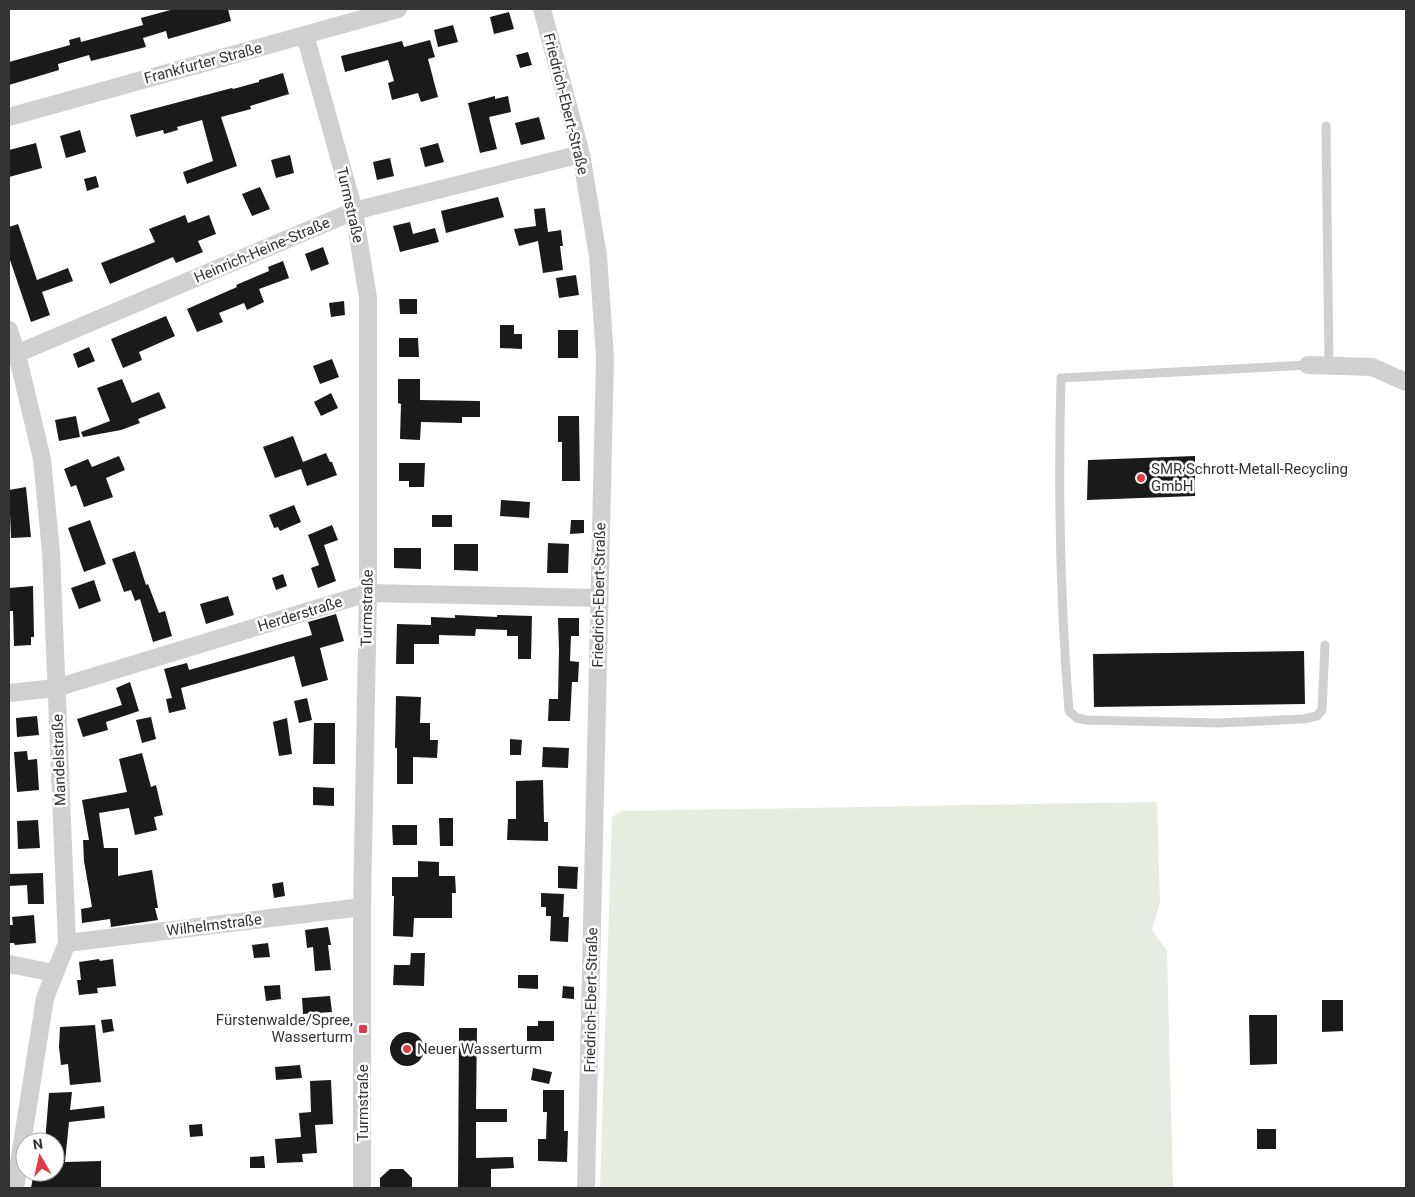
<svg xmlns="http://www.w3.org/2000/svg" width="1415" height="1197" font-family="Roboto,sans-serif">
<rect width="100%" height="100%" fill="#fff"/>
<path fill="#e6ecdf" d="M1157,802L1160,903L1152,930L1167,951L1173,1188H600L612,817L622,811Z"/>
<path fill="#1a1a1a" d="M174,9H228L231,21L168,39L166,31L143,38L146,47L91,61L89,55L58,64L59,70L9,85V62L70,45L69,40L80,37L81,42L143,25L141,18Z
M509,12L514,29L494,34L490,17Z
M453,25L458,42L438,47L434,30Z
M430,40L435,57L428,59L438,97L421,102L418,93L392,100L388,83L394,81L388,60L345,72L341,56L402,41L404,47Z
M528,52L532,65L520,68L516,55Z
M283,73L289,94L250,106L251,109L221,117L237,166L187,184L183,172L213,161L202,120L177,127L178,130L164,134L163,130L136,137L130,115L232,88L233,89L259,82V80Z
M495,96V99L508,96L511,112L489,117L497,149L480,153L468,103Z
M539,117L545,139L521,145L515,123Z
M80,130L86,152L66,158L60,136Z
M36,143L42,168L9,177V150Z
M438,143L444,162L425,167L420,148Z
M290,155L294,173L276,178L271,160Z
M390,158L394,176L377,180L373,162Z
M96,176L99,187L87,191L84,179Z
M260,187L270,209L252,216L242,194Z
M498,197L504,217L446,233L441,211Z
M545,208L548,232L561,230L563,246H560L563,270L543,273L538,241L519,246L514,229L536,226L534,209Z
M185,215L188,223L209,215L216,234L198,241L203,252L176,263L173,257L110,284L101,263L155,242L149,229Z
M410,222L413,234L435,228L439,242L400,252L393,226Z
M18,224L37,280L68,268L73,281L42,292L50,315L31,322L9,257V227Z
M323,247L329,264L311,271L305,254Z
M283,261L289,278L259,289L264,302L247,310L244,303L219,313L223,322L197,332L187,309L237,287L236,285L269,271L268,267Z
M576,275L579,295L559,298L556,278Z
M399,299H417V314H400Z
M344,301L345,315L331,317L329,303Z
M166,316L175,336L139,352L142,360L123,368L111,339Z
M500,325H514V334H522V349L500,348Z
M558,330H578V358H558Z
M399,338H418L419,357H399Z
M89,347L95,361L78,368L73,354Z
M332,359L339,377L320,384L313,366Z
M122,379L132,403L159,392L166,408L138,419L140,423L121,430L83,437L81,432L110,421L97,388Z
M398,379H420V400L480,401V417H462V423L421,422L420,440L400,439L401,404L398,403Z
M331,393L338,408L321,416L314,402Z
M76,416L80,437L59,441L55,420Z
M558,416H579L580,481H562V442H558Z
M293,436L303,462L326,453L330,462H332L337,475L307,486L301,469L275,478L263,447Z
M119,456L125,470L106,478L113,497L84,507L76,485L71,487L64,469L88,459L92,467Z
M1195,456V496L1087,500L1088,460Z
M399,463H425L424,487H409V481H399Z
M26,487L31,537L11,538L9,490Z
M501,500L530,502L529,518L500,516Z
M294,505L301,522L280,531L278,527L274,528L269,515Z
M432,515H452V527H432Z
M90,520L106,564L84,572L68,528Z
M571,520H584V533L570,534Z
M332,525L338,540L324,545L336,581L318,588L311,568L319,565L308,535Z
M548,543L569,544L568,573H547Z
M454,544H478V571L454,570Z
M394,548H421V569L394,568Z
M135,551L146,585L148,584L159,613L165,611L172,636L153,642L140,599L135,601L131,590L124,592L112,559Z
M283,574L287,586L276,590L272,578Z
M94,580L101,601L79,609L71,588Z
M33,586L34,637H31V645L14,646L13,611H9V588Z
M228,596L234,615L206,624L200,604Z
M336,614L344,641L320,648L328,680L302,687L294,656L181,688L186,709L169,713L166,699L172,698L164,669L187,663L189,670L312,635L308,622Z
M455,615L497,617V615L532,616L531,659H518V636H507V630L476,629L475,636L439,635V644H414V664H396L397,624L431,625V617L455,618Z
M558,618H579V636H571L570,661L579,662L578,682H572L570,721H548L549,699H558L559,650Z
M1304,651L1305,704L1094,707L1093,654Z
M130,682L139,711L106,722L108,730L83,737L77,719L122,705L116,688Z
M396,696L421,697L420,723H430V740H438L437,758L413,757V784H397V748H395Z
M307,698L312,720L299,723L294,701Z
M37,716L39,735L17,737L16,718Z
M151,717L156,739L142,743L136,720Z
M287,718L292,754L279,756L273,722Z
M314,723H335V764H313Z
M510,739L522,740L521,755H510Z
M543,747L569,748L568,768L542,767Z
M27,751L28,760L37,759L39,790L17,792L14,752Z
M142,753L151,787L156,785L163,815L154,817L157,830L135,835L129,808L99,813L104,848H118V876L152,870L158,908H155L158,920L111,927L110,919L82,923L81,909L92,907L84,861L83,840H89L82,800L127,792L119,759Z
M543,780L544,822H548V841L507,840L508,819H516V781Z
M313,787L334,788V806L313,805Z
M439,818H453V846H440Z
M38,820L40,848L18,849L17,821Z
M392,825H417V845H393Z
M418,861L439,862V876H455L456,893H452V918H414L413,937L393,936L394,896H392V877H418Z
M558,866L578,867L577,889L558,888Z
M43,873L44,904H28L27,885L9,886V874Z
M283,882L285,896L274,898L272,884Z
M541,893L564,894L563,917H569L568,942L550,941L551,916H546V907H541Z
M34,915L36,943L15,945L14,943H9V925H13L12,917Z
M328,927L331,945H328L331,970L315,971L313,947L307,948L305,930Z
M268,943L270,957L254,958L252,945Z
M411,953H425L424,986L393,985L394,965H410Z
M99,959L100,961L113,959L116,986L97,988L98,993L79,995L77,980H81L79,962Z
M518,975H538V989L518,988Z
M280,985L281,999L266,1001L264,986Z
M563,986L574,987V999L562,998Z
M330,996L332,1012L303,1014L302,998Z
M1322,1000H1343V1031L1322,1032Z
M1249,1015H1277V1064L1250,1065Z
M112,1019L114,1031L103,1033L101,1020Z
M538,1021H554V1041H527V1026H538Z
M95,1025L101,1082L70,1085L68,1064L61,1065L59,1047L60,1027Z
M459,1028H477L476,1109H507V1122H476V1158L513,1157L514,1168L491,1169V1188H458Z
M390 1049a17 17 0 1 1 34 0a17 17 0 1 1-34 0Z
M300,1065L302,1078L276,1080L275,1067Z
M533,1068L552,1072L549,1084L531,1080Z
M331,1080L333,1124L315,1125L317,1153L302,1154L303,1162L277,1163L275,1139L301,1137L299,1113L311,1112L310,1081Z
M543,1090H564V1131H568L567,1162L538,1161V1139H546L547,1112H543Z
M72,1092L70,1110L104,1106L105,1118L69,1122L65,1162L101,1161V1188H31L34,1172H55V1142H45L49,1093Z
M202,1124L203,1136L190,1137L189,1125Z
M1257,1129H1276V1149H1257Z
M264,1156L265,1168H250V1157Z
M390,1169H403L412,1178V1188H380V1178Z"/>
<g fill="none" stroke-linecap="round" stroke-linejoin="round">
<path stroke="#d0d0d0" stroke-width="9" d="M1326,126L1329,366
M1308,365L1061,378C1058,489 1060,601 1069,711L1077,718L1086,720L1218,723L1303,719L1317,716L1322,710L1325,645"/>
<path stroke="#d0d0d0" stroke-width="18" d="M542,9L581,154L598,256L605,357L586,1188
M305,35L354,211L368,298V593L362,907V1188
M9,117L398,9
M9,330L17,354L42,459L51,552L67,943L45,998L15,1188
M9,357L354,211L581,154
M1308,365L1372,367L1406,382
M9,693L56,688L368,593L599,598
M67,943L362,907
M9,964L54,973"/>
</g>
<g fill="#e63946" stroke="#fff" stroke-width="2">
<circle cx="1141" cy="478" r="5"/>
<rect x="358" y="1024" width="10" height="10" rx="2.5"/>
<circle cx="407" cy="1049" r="5"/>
</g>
<g text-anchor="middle" stroke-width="5" stroke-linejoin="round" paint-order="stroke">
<g font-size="15" fill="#333" stroke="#fff">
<text transform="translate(203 63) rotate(-15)" y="5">Frankfurter Straße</text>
<text transform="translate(566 104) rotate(76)" y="5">Friedrich-Ebert-Straße</text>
<text transform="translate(350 205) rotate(77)" y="5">Turmstraße</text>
<text transform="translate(262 250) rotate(-23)" y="5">Heinrich-Heine-Straße</text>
<text transform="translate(599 595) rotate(-89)" y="5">Friedrich-Ebert-Straße</text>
<text transform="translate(367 608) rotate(-89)" y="5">Turmstraße</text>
<text transform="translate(300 614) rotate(-17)" y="5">Herderstraße</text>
<text transform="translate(59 760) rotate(-92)" y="5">Mandelstraße</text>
<text transform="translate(214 925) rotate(-7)" y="5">Wilhelmstraße</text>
<text transform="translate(591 1000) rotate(-89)" y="5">Friedrich-Ebert-Straße</text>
<text transform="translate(363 1103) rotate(-90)" y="5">Turmstraße</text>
</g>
<g font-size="15" fill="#333" stroke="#fff" text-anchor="start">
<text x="1151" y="474">SMR Schrott-Metall-Recycling<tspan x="1151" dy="17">GmbH</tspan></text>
<text x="353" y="1025" text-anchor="end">Fürstenwalde/Spree,<tspan x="353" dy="17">Wasserturm</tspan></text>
<text x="417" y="1054">Neuer Wasserturm</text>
</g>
</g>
<rect width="1415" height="1197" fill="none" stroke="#333333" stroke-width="20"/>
<g transform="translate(40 1157) rotate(351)"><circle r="24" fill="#ffffff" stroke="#adadad"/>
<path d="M0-4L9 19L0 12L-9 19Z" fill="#e63946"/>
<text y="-8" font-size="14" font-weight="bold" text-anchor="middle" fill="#333333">N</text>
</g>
</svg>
